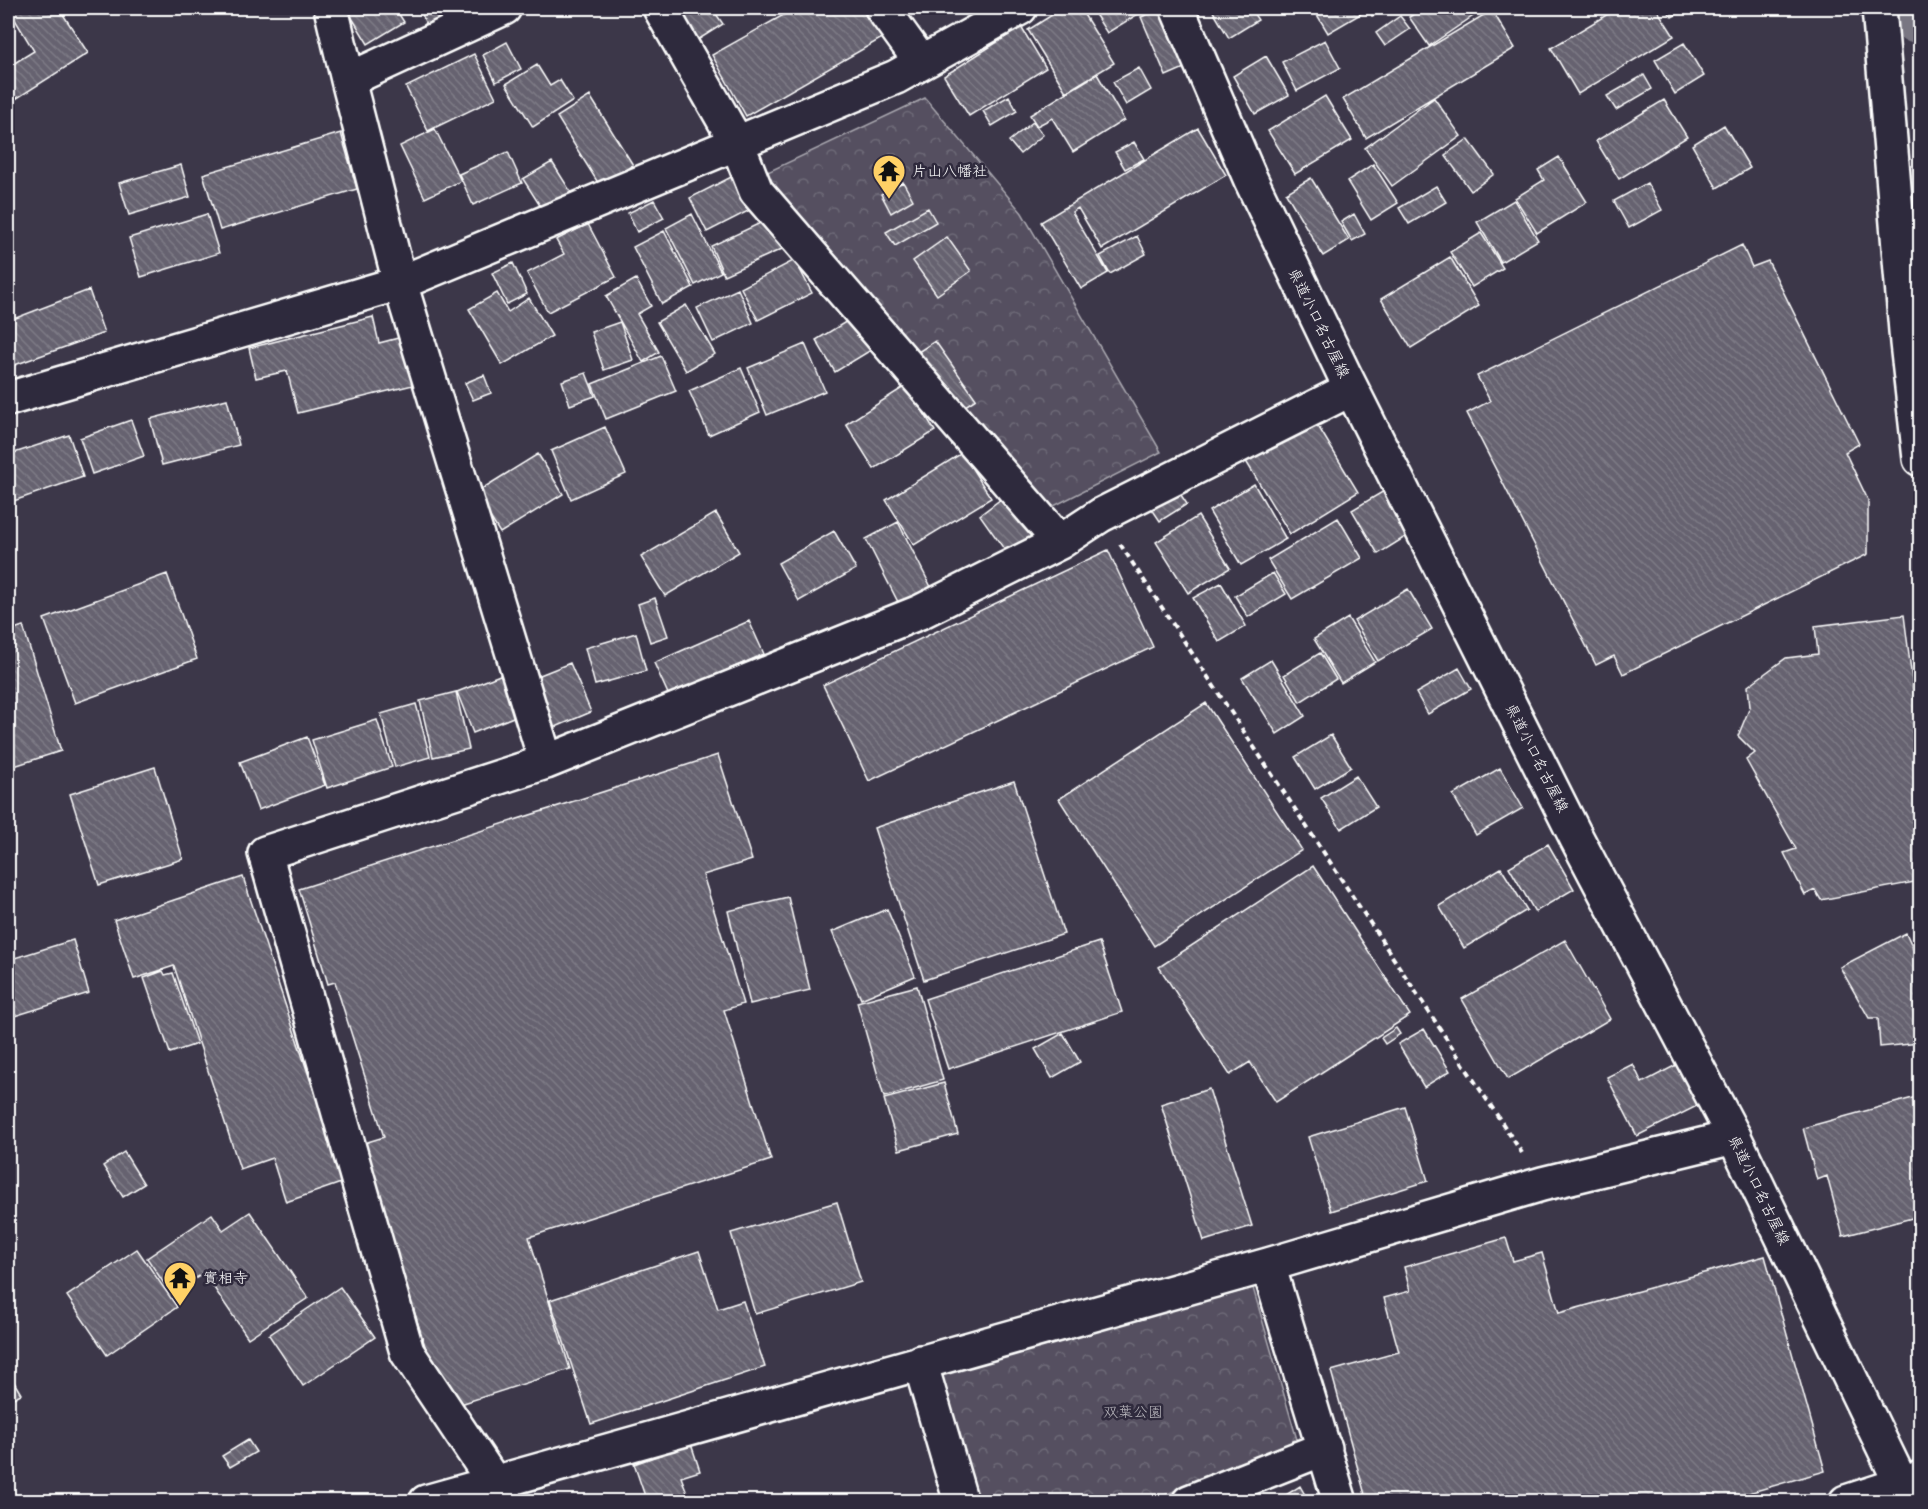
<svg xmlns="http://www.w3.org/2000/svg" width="1928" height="1509" font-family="Kalam,'Klee One',sans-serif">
<defs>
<pattern id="forest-crowns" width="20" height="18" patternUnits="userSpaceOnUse" patternTransform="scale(1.5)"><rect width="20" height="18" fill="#555060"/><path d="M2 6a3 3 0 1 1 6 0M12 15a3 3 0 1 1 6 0" fill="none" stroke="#6e6a78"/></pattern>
<pattern id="building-back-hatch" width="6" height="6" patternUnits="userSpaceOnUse" patternTransform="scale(1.5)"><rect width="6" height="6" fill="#666270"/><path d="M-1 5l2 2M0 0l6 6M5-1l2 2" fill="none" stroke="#7d7a85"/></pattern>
</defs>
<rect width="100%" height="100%" fill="#3c3749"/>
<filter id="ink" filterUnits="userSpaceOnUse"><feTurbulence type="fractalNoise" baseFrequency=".0167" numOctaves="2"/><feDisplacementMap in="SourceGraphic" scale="12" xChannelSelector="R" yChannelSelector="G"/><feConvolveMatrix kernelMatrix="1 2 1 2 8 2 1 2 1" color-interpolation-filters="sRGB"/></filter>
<g filter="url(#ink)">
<path fill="url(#forest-crowns)" stroke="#aaa8b0" stroke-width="1.5" d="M925,98L1022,213L1161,452L1042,512L755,178Z
M1253,1288L1298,1443L1149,1501H974L934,1373Z"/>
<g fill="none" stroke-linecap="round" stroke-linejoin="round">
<path stroke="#797682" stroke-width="63" d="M1920,8V13"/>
</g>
<path fill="url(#building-back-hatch)" stroke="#fff" stroke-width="1.5" d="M8,8H59L88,53L8,104V67L34,51Z
M346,8H395L404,22L368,44Z
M420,8H483L426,25Z
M670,8H712L723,24L693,43Z
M796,8H867L884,37L746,116L712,55Z
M1063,8H1080L1114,63L1066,92L1028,30Z
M1091,8H1148L1107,33Z
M1164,8L1196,63L1166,76L1141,17Z
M1211,8H1250L1258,20L1229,38Z
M1313,8H1362L1364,12L1328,33Z
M1368,8H1390L1372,16Z
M1423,8H1481L1482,10L1429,46L1409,17Z
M1618,8H1656L1674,36L1578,94L1551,48Z
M1666,8H1688L1672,17Z
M1492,10L1515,48L1366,138L1343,99Z
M1400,16L1410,29L1385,46L1376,33Z
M1021,27L1046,68L969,116L944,76Z
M1325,40L1340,68L1297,91L1282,62Z
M507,42L521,69L496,82L483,55Z
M1684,43L1704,76L1675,94L1655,60Z
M474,54L496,98L428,131L406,87Z
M1266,56L1289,95L1255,114L1233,76Z
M537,65L550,86L560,80L573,101L533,127L506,84Z
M1139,68L1151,90L1126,105L1113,82Z
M1097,74L1124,120L1073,152L1052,118L1037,126L1030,115Z
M1644,75L1652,89L1616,110L1607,96Z
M590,96L633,165L600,186L557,117Z
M1009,96L1017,111L992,126L983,111Z
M1325,96L1352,140L1295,174L1268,131Z
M1434,98L1461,136L1392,186L1365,148Z
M1664,100L1687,137L1619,179L1596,141Z
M1033,122L1043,135L1020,154L1009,141Z
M1724,125L1750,168L1717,188L1692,145Z
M1198,128L1226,175L1102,249L1078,208L1072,212L1108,273L1081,289L1041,222Z
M435,129L461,181L425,198L400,146Z
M341,133L357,189L220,230L203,174Z
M1468,139L1494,174L1471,191L1445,155Z
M1134,142L1144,159L1125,169L1115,152Z
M508,152L522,183L473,205L459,174Z
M1559,157L1587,202L1537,233L1515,198L1544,180L1538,170Z
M552,162L574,197L546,215L523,179Z
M1373,164L1398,203L1371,220L1347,181Z
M181,165L190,197L129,215L119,183Z
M741,172L758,206L707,232L690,198Z
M1311,178L1349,240L1323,256L1286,193Z
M903,182L913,200L891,213L881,194Z
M1647,183L1662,210L1629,228L1614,201Z
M1436,186L1446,202L1409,224L1399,208Z
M654,200L664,218L637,232L628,213Z
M1514,200L1538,240L1501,262L1477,222Z
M928,208L936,222L895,246L886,232Z
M207,214L219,253L141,277L129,238Z
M692,214L721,272L695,285L666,228Z
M1354,214L1365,234L1352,241L1341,222Z
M769,219L782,249L724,275L711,246Z
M588,224L616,277L548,312L527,273L564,254L556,240Z
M664,231L693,287L662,304L633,247Z
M1481,233L1503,268L1472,287L1450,252Z
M1137,236L1146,254L1110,274L1100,256Z
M947,237L971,271L937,295L913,261Z
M1742,245L1752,267L1768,261L1859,444L1845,452L1868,500V554L1623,674L1614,656L1596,665L1467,413L1490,401L1477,376Z
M1450,257L1479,306L1411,348L1381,299Z
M795,260L812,293L758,320L741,288Z
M513,263L527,294L507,304L492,273Z
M636,279L651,306L637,314L659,352L643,362L606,296Z
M738,289L753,323L713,342L697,308Z
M89,290L104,333L9,367L17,388L8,392V321Z
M497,293L508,312L529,298L552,336L502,365L469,309Z
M686,305L715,354L686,371L657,322Z
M857,315L876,347L835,372L816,340Z
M373,317L379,343L406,336L417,384L298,413L287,371L256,378L249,348Z
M620,322L633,360L604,370L591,332Z
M935,341L976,399L956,412L915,354Z
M805,344L825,391L767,415L748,368Z
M661,356L676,391L606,419L592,384Z
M741,368L760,412L709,435L689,391Z
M586,373L595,396L570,405L562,381Z
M484,375L491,393L473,400L465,383Z
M907,385L935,431L874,469L846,424Z
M227,399L239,445L162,465L150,419Z
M1312,416L1358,492L1290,534L1244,458Z
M131,420L144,456L92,474L80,438Z
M605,427L626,474L571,499L551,451Z
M69,435L83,477L8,503V455Z
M962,453L991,498L914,545L886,500Z
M538,454L563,494L500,533L475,493Z
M1254,484L1286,539L1241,565L1209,511Z
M1175,486L1187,504L1160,521L1148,503Z
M1384,491L1410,534L1378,554L1352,510Z
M1009,493L1041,538L1011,559L980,515Z
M716,513L739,552L665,596L641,557Z
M1198,516L1230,568L1188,593L1156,542Z
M1338,518L1362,558L1292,599L1268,560Z
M898,522L931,587L899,604L866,539Z
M834,531L856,569L799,601L778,563Z
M1108,550L1153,647L869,781L823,685Z
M1273,573L1286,594L1248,617L1235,596Z
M167,574L197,659L75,703L44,619Z
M1221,583L1246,626L1219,642L1193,598Z
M1408,589L1432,629L1378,661L1354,621Z
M655,598L668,636L650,642L638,604Z
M1904,615L1920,743V881L1821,900L1815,890L1805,895L1784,853L1796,849L1746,760L1755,753L1738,736L1750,707L1748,686L1786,658L1818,654L1815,626Z
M1348,618L1375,662L1341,683L1314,639Z
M749,621L764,654L669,696L654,663Z
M23,626L61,751L8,768V631Z
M636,633L646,671L595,685L585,648Z
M1320,653L1336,679L1300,702L1284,675Z
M1271,660L1305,716L1277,734L1242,678Z
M570,663L591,712L551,729L530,679Z
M1459,668L1471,689L1428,714L1416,693Z
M505,673L521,714L473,733L457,692Z
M456,692L469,749L433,757L420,701Z
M1206,703L1302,850L1154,946L1059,799Z
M416,704L430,757L395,767L381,714Z
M377,720L392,767L327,788L312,740Z
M1331,735L1351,767L1315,789L1295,757Z
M307,737L325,785L258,810L240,762Z
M718,755L752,860L703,875L743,1004L724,1010L771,1160L529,1237L570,1369L445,1409L361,1144L384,1137L335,982L328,984L299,889Z
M155,767L183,859L99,885L70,794Z
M1500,768L1523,808L1476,835L1453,795Z
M1356,776L1376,807L1341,829L1321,798Z
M1014,781L1064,934L924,980L874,828Z
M1548,844L1574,889L1535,912L1509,867Z
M1313,866L1410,1015L1276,1102L1250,1062L1230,1075L1159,967Z
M1501,868L1527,910L1464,948L1439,906Z
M243,877L344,1182L286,1202L272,1158L240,1169L174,966L134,979L114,920Z
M788,897L810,990L750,1004L728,911Z
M887,909L915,976L861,999L832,932Z
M1906,933L1920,963V1043L1880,1047L1878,1018H1869L1840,967Z
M73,940L89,993L8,1018V960Z
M1565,940L1610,1019L1508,1079L1462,999Z
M1099,942L1122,1012L948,1069L925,999Z
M163,971L165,975L173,973L197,1044L170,1053L144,978Z
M917,986L943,1080L884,1097L857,1002Z
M1396,1028L1400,1034L1385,1044L1381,1038Z
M1424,1029L1450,1071L1424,1087L1398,1044Z
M1063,1033L1080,1062L1052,1078L1035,1049Z
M1633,1064L1642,1083L1678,1064L1699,1105L1637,1136L1607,1077Z
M944,1083L958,1134L899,1150L884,1099Z
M1209,1089L1252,1226L1204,1241L1161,1104Z
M1920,1096V1216L1843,1236L1827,1176L1817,1180L1803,1128Z
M1405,1107L1428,1181L1331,1211L1308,1137Z
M124,1152L144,1184L123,1197L103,1166Z
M837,1202L861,1282L755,1314L731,1233Z
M250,1212L308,1298L248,1338L204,1273L171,1294L147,1258L212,1214L223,1230Z
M1506,1238L1513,1261L1542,1253L1559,1313L1765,1256L1825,1471L1717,1502H1367L1331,1371L1399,1352L1384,1298L1410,1291L1404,1267Z
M137,1249L177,1307L107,1355L67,1296Z
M699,1251L718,1309L743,1301L765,1367L591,1424L550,1300Z
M340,1287L375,1337L303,1386L269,1335Z
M8,1372L21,1394L8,1401Z
M248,1440L256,1452L230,1467L222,1456Z
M691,1444L700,1471L681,1477L688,1495L668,1502H647L634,1464Z
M1300,1486L1309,1502H1275Z
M249,1495L251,1502H229Z"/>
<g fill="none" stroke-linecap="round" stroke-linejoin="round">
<g stroke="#fff" stroke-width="38">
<path id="street" d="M331,8L348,80L400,283L546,762
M660,8L737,143L756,191L1060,542
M882,8L921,62
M1879,8L1907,343L1920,459
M348,80L504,8
M8,399L400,283L896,77L1020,8
M1268,1265L1340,1502
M920,1362L961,1502
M426,1502L1268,1265L1542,1184L1734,1137
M507,1502L407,1352L265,853L546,762L920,612L1060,542L1101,515L1351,389
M1189,1502L1325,1448"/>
</g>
<g stroke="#fff" stroke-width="38">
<path id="secondary" d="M1177,8L1250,178L1344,374L1577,839L1734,1137L1910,1502"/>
</g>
<g stroke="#fff" stroke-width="38">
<path id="highway" d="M1846,1502L1920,1478"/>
</g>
<path stroke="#fff" stroke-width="4" stroke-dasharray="6 4.5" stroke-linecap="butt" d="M1120,544L1522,1153"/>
<use href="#street" stroke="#2f2a3d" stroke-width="33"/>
<use href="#secondary" stroke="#2f2a3d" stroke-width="33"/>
<use href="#highway" stroke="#2f2a3d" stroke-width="33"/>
</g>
</g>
<defs>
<g id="temple-pin" transform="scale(1.725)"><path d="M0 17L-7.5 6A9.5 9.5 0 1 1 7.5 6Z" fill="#ffd166" stroke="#2f2a3d"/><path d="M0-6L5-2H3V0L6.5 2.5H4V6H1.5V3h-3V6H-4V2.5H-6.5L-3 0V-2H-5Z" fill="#111"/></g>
</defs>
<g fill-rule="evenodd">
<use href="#temple-pin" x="889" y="171"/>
<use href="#temple-pin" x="180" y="1278"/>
</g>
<g text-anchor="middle" stroke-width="5" stroke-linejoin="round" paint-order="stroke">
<g font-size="15" fill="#fff" stroke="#2f2a3d" text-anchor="start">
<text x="912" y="176">片山八幡社</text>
<text x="203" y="1283">實相寺</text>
</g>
<g font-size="15" fill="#fff" stroke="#2f2a3d">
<text transform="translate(1319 323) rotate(64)" y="5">県道小口名古屋線</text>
<text transform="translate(1537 758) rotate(63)" y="5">県道小口名古屋線</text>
<text transform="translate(1759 1190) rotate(64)" y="5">県道小口名古屋線</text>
</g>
<g font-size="15" fill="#bbb9bf" stroke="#2f2a3d">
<text x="1133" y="1417">双葉公園</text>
</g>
</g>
<rect width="1928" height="1509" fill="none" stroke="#2f2a3d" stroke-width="30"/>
<rect x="15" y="15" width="1898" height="1479" fill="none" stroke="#fff" stroke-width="2" filter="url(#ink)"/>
</svg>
